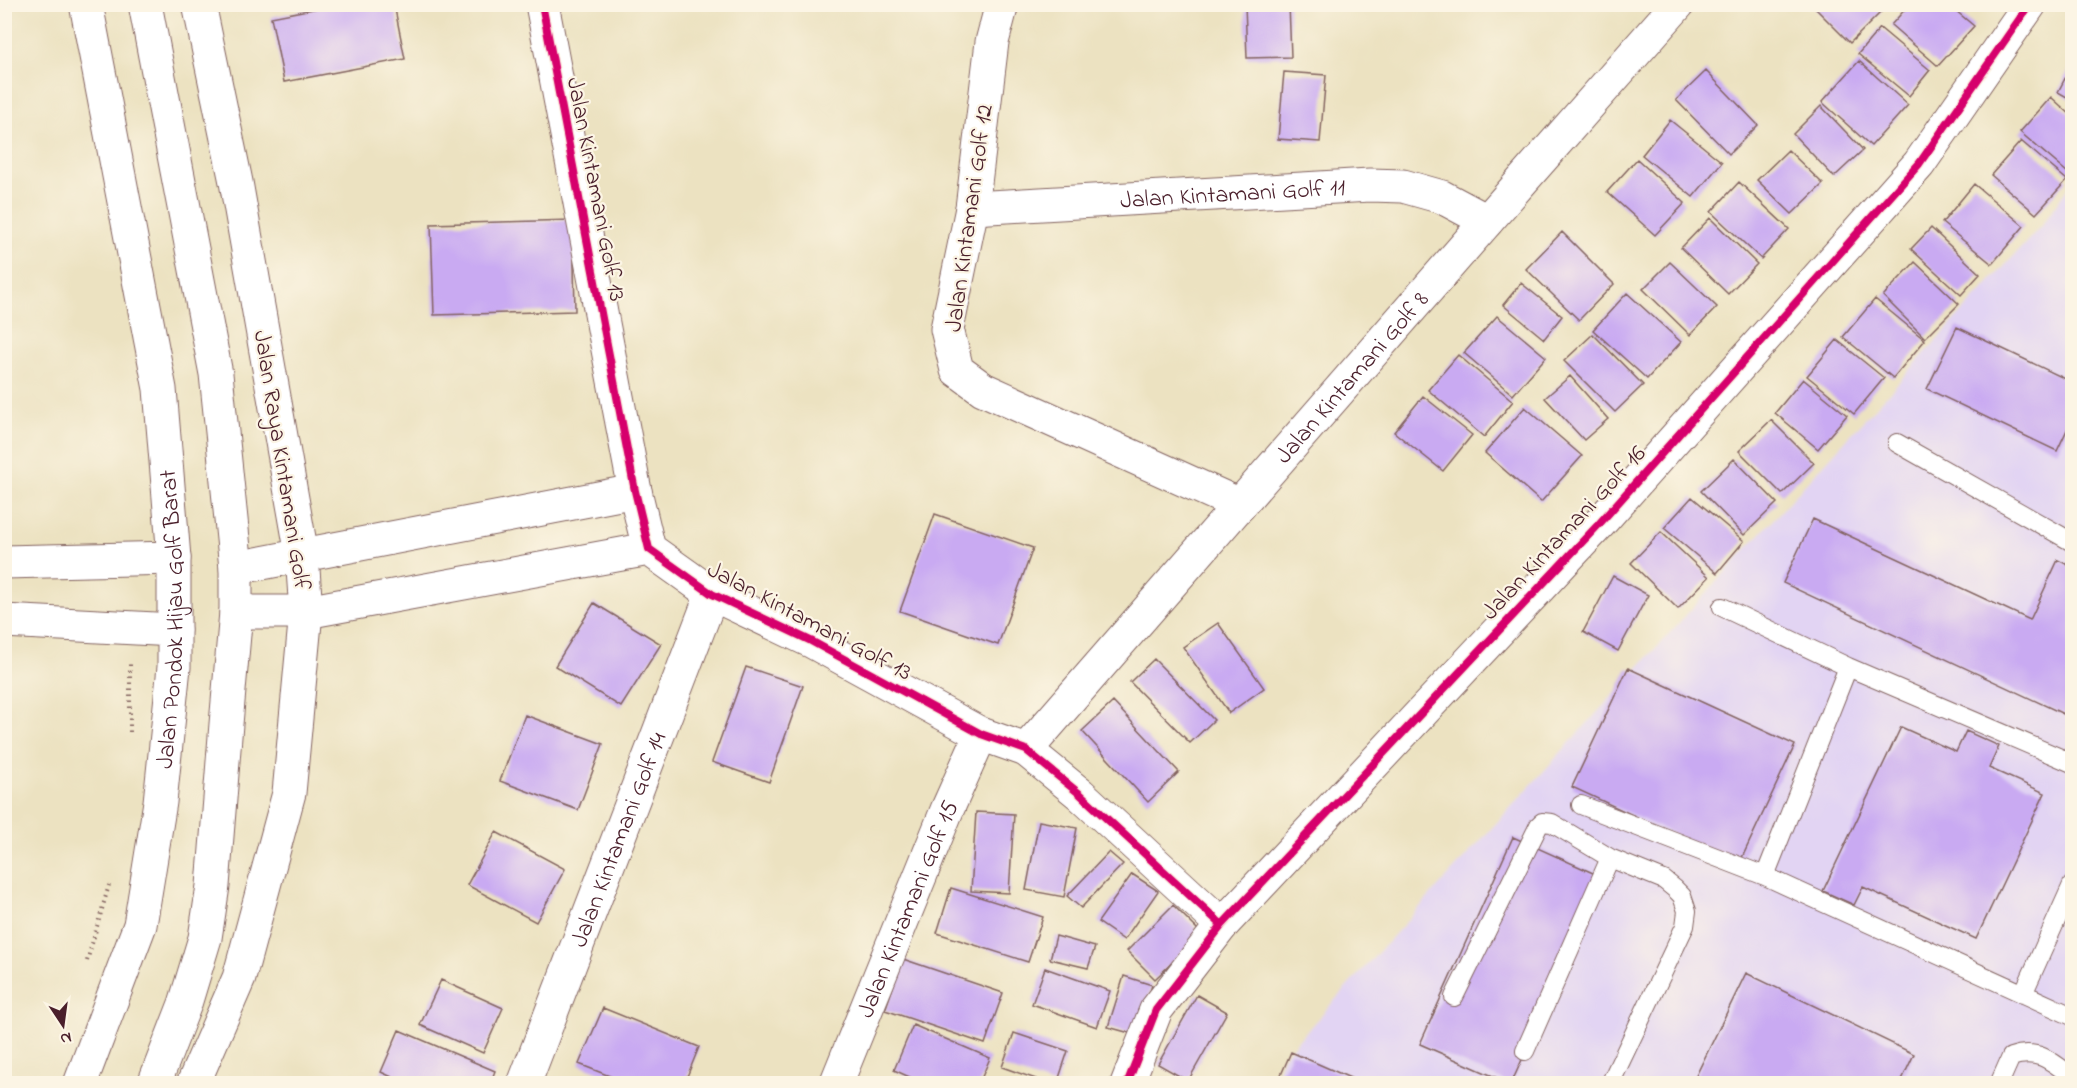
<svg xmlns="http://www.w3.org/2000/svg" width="2077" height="1088" font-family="'Indie Flower',sans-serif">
<rect width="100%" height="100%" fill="#fcf5e5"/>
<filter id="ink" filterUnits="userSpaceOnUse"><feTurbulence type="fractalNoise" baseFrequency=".0167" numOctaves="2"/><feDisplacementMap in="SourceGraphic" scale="12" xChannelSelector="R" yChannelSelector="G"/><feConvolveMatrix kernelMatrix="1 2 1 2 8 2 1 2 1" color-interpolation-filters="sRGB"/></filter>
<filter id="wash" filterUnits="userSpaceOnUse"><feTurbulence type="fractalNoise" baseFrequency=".008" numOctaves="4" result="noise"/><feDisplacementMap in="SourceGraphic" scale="24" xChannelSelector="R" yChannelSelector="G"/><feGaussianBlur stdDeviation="1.35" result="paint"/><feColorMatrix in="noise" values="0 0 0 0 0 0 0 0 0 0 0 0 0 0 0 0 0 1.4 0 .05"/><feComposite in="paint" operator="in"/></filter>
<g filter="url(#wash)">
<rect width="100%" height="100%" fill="#ece2c1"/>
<path fill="#e2d4f3" d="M2072,182V1069L2065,1083L1273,1084L1283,1057L2042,225Z"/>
<g id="blocks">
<path fill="#c9aaf2" d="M339,4H394L405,59L284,82L271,17Z
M1245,4H1289L1291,57L1247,58Z
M1811,4H1873L1881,12L1850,43Z
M1909,5H1949L1974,26L1938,66L1891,25Z
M1880,28L1930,70L1909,96L1858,54Z
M1859,61L1908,105L1871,146L1822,102Z
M2072,65V100L2058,92Z
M1706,71L1758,125L1729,154L1676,100Z
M1284,72L1326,75L1320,142L1278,139Z
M2051,97L2072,116V168L2068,173L2020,132Z
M1821,106L1863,150L1834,177L1793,134Z
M1670,120L1722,162L1693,197L1642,155Z
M2021,141L2067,180L2036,214L1991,175Z
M1788,150L1823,184L1792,214L1757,180Z
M1637,159L1685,203L1655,235L1607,192Z
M1739,182L1789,229L1761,259L1711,212Z
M1974,184L2024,226L1992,264L1942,223Z
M1710,218L1757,264L1728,294L1681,248Z
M573,220L575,311L434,315L431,224Z
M1931,228L1980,274L1961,295L1911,249Z
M1562,232L1614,284L1579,320L1526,269Z
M1670,262L1717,307L1690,335L1643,289Z
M1915,262L1959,304L1925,338L1883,296Z
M1521,283L1562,316L1544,339L1503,305Z
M1627,293L1681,342L1647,379L1593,330Z
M1875,299L1925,340L1893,378L1843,337Z
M1497,316L1546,357L1513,395L1464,353Z
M1957,327L2072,382V419L2057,451L1927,389Z
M1593,334L1643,385L1615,412L1564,361Z
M1837,340L1884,378L1854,414L1807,376Z
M1458,355L1513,401L1484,437L1428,390Z
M1570,376L1608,419L1584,440L1545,398Z
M1803,379L1847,415L1818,449L1775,413Z
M1423,396L1472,435L1443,471L1394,432Z
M1525,407L1582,456L1541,502L1485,453Z
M1771,420L1814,463L1782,494L1739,451Z
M1734,459L1777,503L1744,535L1701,491Z
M1692,497L1744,541L1717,573L1664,528Z
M935,514L1033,548L998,645L900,611Z
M1813,519L2030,620L2058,560L2072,567V718L1783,583Z
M1661,532L1709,577L1678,609L1631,563Z
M1613,576L1648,595L1618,651L1583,632Z
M594,603L661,644L621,707L555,666Z
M1218,623L1264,688L1229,713L1183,647Z
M1154,659L1214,720L1190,743L1130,682Z
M746,667L803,686L769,782L712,762Z
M1628,668L1795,745L1739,864L1572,787Z
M1113,702L1179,772L1148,802L1082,731Z
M525,715L603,744L578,810L500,781Z
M1901,727L1956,752L1966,731L1999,746L1989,768L2045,793L1976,939L1863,887L1854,905L1823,891Z
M976,812L1014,814L1009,893L971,891Z
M1039,821L1077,828L1064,897L1026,890Z
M496,832L565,869L536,922L467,885Z
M1513,837L1604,878L1511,1084L1420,1044Z
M1109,852L1123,864L1081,908L1067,896Z
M1132,874L1158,891L1124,940L1098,922Z
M951,888L1043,917L1028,962L937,933Z
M1173,905L1202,934L1155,979L1127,951Z
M1056,936L1095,947L1088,968L1050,959Z
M903,959L1003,993L985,1044L885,1010Z
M1045,968L1110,991L1097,1027L1032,1004Z
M1746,973L1914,1054L1900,1084H1692Z
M1124,976L1152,985L1137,1035L1108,1027Z
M441,980L503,1008L483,1053L420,1025Z
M1197,995L1227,1012L1188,1081L1158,1064Z
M603,1008L699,1047L684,1084H630L579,1064Z
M913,1025L990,1058L979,1084H925L894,1070Z
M399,1030L495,1071L490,1084H407L381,1072Z
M1014,1033L1068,1051L1057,1084H1050L1002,1067Z
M1291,1052L1364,1084H1277Z"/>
</g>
</g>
<g filter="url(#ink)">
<use href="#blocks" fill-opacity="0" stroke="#836360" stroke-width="1.5"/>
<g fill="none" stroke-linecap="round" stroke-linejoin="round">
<g stroke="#836360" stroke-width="20">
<path id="lane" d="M1897,443L2072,542
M1722,607L1848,667L2072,763
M1581,805L1765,876L2072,1016
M1765,876L1848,667
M2023,994L2072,885
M1454,997L1539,825L1542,822L1552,823L1610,858L1664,880L1675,889L1682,896L1687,911L1685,926L1610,1084
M1525,1051L1610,858
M1999,1084L2011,1057C2038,1048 2052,1061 2072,1077"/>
</g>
<g stroke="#836360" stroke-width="35">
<g id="street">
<path d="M542,4L635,491L649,549L712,594L811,641L981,734L1026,750L1080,794L1222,925"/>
<path d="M1002,4L992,42L972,208L947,329L957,370L983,389L1240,505"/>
<path id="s1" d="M972,208L1370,185L1403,186L1442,197L1487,221"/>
<path d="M4,562L174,558"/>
<path d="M236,568L635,491"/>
<path d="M236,612H306L649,549"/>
<path d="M4,621L174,630"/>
<path id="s2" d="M1026,750L1522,181L1678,4"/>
<path d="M193,1084L239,978L289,793L306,612L302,555L236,182L199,4"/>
<path id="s3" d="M524,1084L712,594"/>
<path id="s4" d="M836,1084L947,810L981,734"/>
<path d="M1127,1084L1156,1010L1222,925L1599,524L1919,164L2030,4"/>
</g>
</g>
<g stroke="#836360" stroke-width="35">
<g id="secondary">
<path d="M145,4L216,374L236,568V612L226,724L213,886L205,938L185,1004L154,1084"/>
<path id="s5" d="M80,1084L140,925L160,802L174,667V558L160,389L86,4"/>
</g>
</g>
<path stroke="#836360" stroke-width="4" stroke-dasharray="1.5 4.5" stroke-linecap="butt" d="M130,732V662
M87,961L109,885"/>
<use href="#lane" stroke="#fff" stroke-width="18"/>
<use href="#street" stroke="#fff" stroke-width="33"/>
<use href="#secondary" stroke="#fff" stroke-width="33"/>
<g stroke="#fcf5e5" stroke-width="11">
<path id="cycleway" d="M542,4L635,491L649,549L712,594L811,641L981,734L1026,750L1080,794L1222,925
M1127,1084L1156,1010L1222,925L1599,524L1919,164L2030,4"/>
</g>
<use href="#cycleway" stroke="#d6006c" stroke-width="8"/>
</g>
</g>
<g text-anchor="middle" stroke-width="4.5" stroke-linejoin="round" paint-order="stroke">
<g font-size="24" fill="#4a1f2b" stroke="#fcf5e5">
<text transform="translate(597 189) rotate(79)" y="8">Jalan Kintamani Golf 13</text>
<text dy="8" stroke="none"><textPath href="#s1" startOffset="261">Jalan Kintamani Golf 11</textPath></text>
<text transform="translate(968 218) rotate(-82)" y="8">Jalan Kintamani Golf 12</text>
<text dy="8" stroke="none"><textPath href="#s2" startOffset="495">Jalan Kintamani Golf 8</textPath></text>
<text transform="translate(283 460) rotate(81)" y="8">Jalan Raya Kintamani Golf</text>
<text transform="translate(1563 532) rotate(-47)" y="8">Jalan Kintamani Golf 16</text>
<text dy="8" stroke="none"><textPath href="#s5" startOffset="478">Jalan Pondok Hijau Golf Barat</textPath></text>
<text transform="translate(810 620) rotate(28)" y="8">Jalan Kintamani Golf 13</text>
<text dy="8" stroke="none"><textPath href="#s3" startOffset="262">Jalan Kintamani Golf 14</textPath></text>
<text dy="8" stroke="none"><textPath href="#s4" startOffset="189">Jalan Kintamani Golf 15</textPath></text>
</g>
</g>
<rect width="2077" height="1088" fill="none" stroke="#fcf5e5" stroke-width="24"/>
<g transform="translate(63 1025) rotate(167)" stroke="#fcf5e5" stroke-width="4.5" paint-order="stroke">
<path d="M0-4.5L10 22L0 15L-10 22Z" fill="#4a1f2b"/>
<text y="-9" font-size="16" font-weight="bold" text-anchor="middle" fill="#4a1f2b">N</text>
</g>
</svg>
